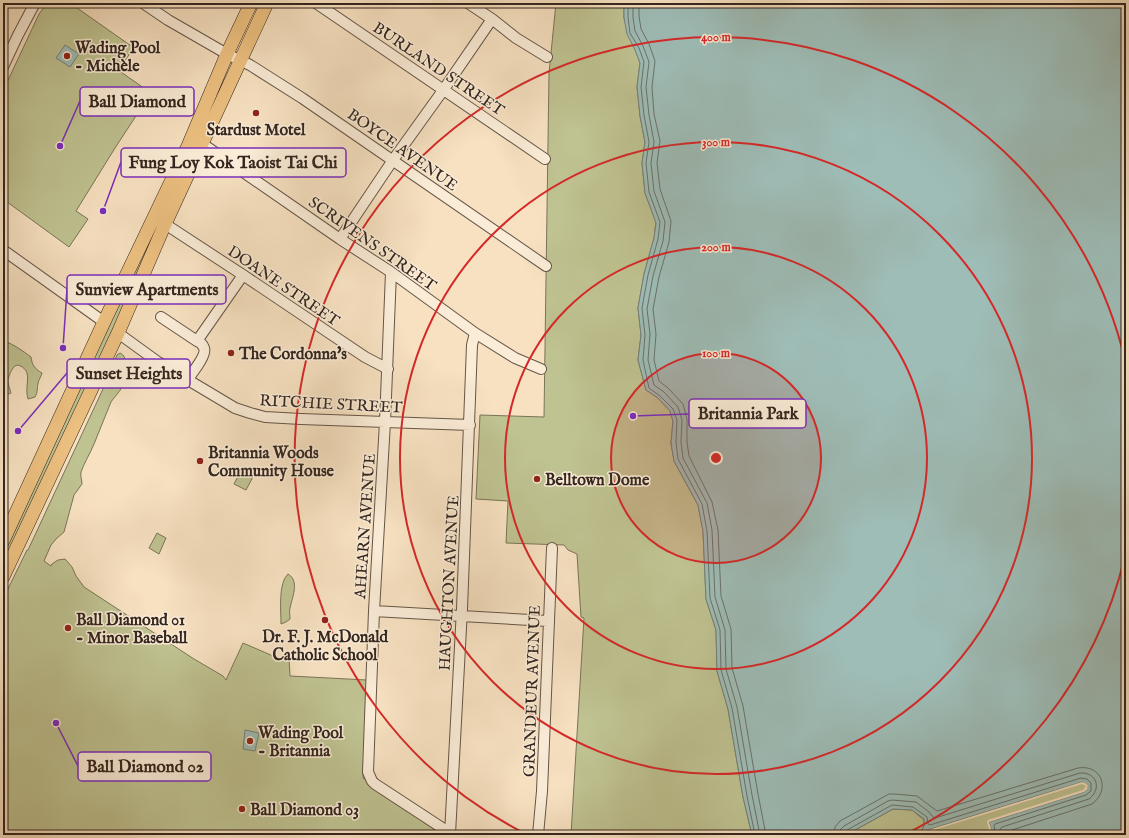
<svg xmlns="http://www.w3.org/2000/svg" width="1129" height="838" font-family="'IM FELL English',serif">
<rect width="100%" height="100%" fill="#f7e1c1"/>
<filter id="stains"><feTurbulence type="fractalNoise" baseFrequency=".005" numOctaves="4"/><feColorMatrix values="0 0 0 0 .2 0 0 0 0 .09 0 0 0 0 .02 0 0 0 .5 -.17"/></filter>
<radialGradient id="worn" r=".72"><stop offset=".6" stop-color="#630" stop-opacity="0"/><stop offset="1" stop-color="#630" stop-opacity=".3"/></radialGradient>
<path fill="#bfc291" stroke="#7a7458" d="M47,3H70L134,48L118,70L151,93L115,148L76,211L88,219L69,247L3,199V91L39,14Z
M556,3H624V18L640,63L637,87L640,116L645,142L642,163L645,193L656,222L654,238L644,274L638,308L641,335L638,360L646,390L658,398L670,411L673,421L671,443L674,461L698,505L703,531L706,599L716,630L717,671L728,709L743,797L752,835H571L584,618L581,617L577,554L568,550L564,545L506,543L508,501L476,499L480,415L544,417L549,73Z
M164,206H166L122,310L3,567V556Z
M3,341C12,343 23,351 31,357C32,365 35,369 42,373C41,377 39,379 38,383C37,388 38,392 35,397L28,399C25,389 29,381 27,373C26,369 19,363 15,366C12,368 8,377 8,381C8,385 10,389 11,393L6,395L3,394Z
M120,353C129,357 124,368 123,375C123,378 124,381 123,384C121,391 115,396 111,402C105,416 100,430 94,444C90,454 84,463 81,472C80,476 82,480 82,484L74,495L64,532L56,539L51,545L44,561L51,566L52,564L58,560L65,559L72,567L76,576L84,587L194,659L223,676L226,680L243,643L280,659H289L290,676L367,680L363,778L451,835H3V599L27,550H28L109,376L117,355Z
M243,467L255,473L246,490L234,484Z
M157,533L166,538L159,554L149,548Z
M288,574C300,581 292,598 290,608C289,612 290,615 290,619L286,622L281,624C281,611 278,583 288,574Z
M1082,782L1088,785L1084,792L989,822L993,835H846L893,809L912,810L924,820V826L921,831Z"/>
<path fill="#9ebdb7" stroke="#74817a" d="M624,3H1126V835H993L989,822L1084,792L1088,785L1082,782L921,832L924,826V819L912,810L893,809L846,835H752L743,797L728,709L717,671L716,630L706,599L703,531L698,505L674,461L671,443L673,421L670,411L658,398L646,390L638,360L641,335L638,308L644,274L654,238L656,223L645,193L642,163L645,142L640,116L637,87L640,63L635,50L627,34L624,18Z
M65,45L79,54L70,67L56,58Z
M245,730L259,733L255,751L243,749Z"/>
<path fill="#f7e1c1" d="M1082,782L1085,783L1088,785L1087,789L1084,792L989,822L993,835H991L987,822L988,820L1083,790L1086,786L1082,784L921,834L919,833Z"/>
<g fill="none" stroke-linecap="round" stroke-linejoin="round">
<path stroke="#69726b" stroke-width="1" d="M628,3V17L630,33L639,48L644,62L641,87L644,115L649,142L646,163L649,192L660,222L658,239L648,275L642,308L645,335L643,360L649,388L660,396L673,409L677,420L676,442L678,459L702,504L707,531L710,598L720,630L721,670L732,708L747,796L755,835
M633,3V17L635,31L643,46L649,62L646,87L649,115L654,142L651,163L654,191L665,222L663,241L653,276L647,309L650,334L648,360L654,385L664,392L678,407L682,420L681,442L683,458L707,503L712,530L715,597L725,630L726,669L737,707L752,795L760,835
M639,3V16L641,29L649,44L655,61L652,87L654,114L660,141L657,163L660,189L671,221L669,242L659,277L653,309L656,334L654,360L659,381L668,388L683,404L687,419V442L689,456L712,502L718,530L721,596L731,629L732,668L743,706L758,794L766,835
M834,835L835,827L840,821L889,794H895L917,796L937,811L1078,768C1102,764 1111,790 1092,804L1009,831L1007,835
M840,835V830L844,826L888,801L892,800L916,802L929,812L933,817L935,818L1080,773C1097,772 1102,789 1089,799L1002,827L1000,829L1001,835
M845,835V832L847,830L892,805L913,807L927,817L928,824L930,825L1081,778L1087,779L1091,783V791L1086,795L995,824L994,826L996,835"/>
<g stroke="#655548" stroke-width="12">
<path id="minor" d="M143,3L168,20L227,54L250,65L302,98L546,266
M316,3L545,159
M468,3L492,19L516,38L547,57
M3,67L18,35L35,3
M197,140L340,239L391,272L475,333L515,358L541,369
M165,224L243,275L365,357L388,369
M340,239L393,160L444,89L492,19
M3,250L104,322
M391,272L385,422L374,611L368,772L372,781L375,784L453,835
M161,317L197,341C200,342 203,345 204,348C207,355 192,373 188,379
M118,333L158,362L235,408L250,413L265,417L301,419L470,425
M197,341L243,275
M374,611L548,621
M450,834L462,609L472,345L475,333
M538,835L542,791L552,548"/>
</g>
<g stroke="#34261f" stroke-width="14">
<path id="major" d="M3,541L104,322L188,146L227,54L251,3
M3,577L118,333L165,224L267,3"/>
</g>
<use href="#minor" stroke="#faecd7" stroke-width="10"/>
<use href="#major" stroke="#ecc080" stroke-width="13"/>
</g>
<circle cx="716" cy="458" r="105" fill="#d62828" fill-opacity=".12"/>
<g fill="none" stroke="#d62828" stroke-width="2">
<circle cx="716" cy="458" r="105"/>
<circle cx="716" cy="458" r="211"/>
<circle cx="716" cy="458" r="316"/>
<path d="M1125 556A421 421 0 0 1 904 835M528 835A421 421 0 1 1 1125 360"/>
</g>
<g fill="#8f2418" stroke="#faecd7" stroke-width="1.5">
<circle cx="67" cy="56" r="4"/>
<circle cx="256" cy="113" r="4"/>
<circle cx="231" cy="353" r="4"/>
<circle cx="200" cy="461" r="4"/>
<circle cx="537" cy="479" r="4"/>
<circle cx="325" cy="620" r="4"/>
<circle cx="68" cy="628" r="4"/>
<circle cx="250" cy="741" r="4"/>
<circle cx="242" cy="809" r="4"/>
</g>
<g text-anchor="middle" stroke-width="3" stroke-linejoin="round" paint-order="stroke">
<g font-size="16" font-weight="bold" fill="#34261f" stroke="#faecd7" text-anchor="start">
<text x="75" y="53">Wading Pool<tspan x="75" dy="18">- Michèle</tspan></text>
<text x="256" y="135" text-anchor="middle">Stardust Motel</text>
<text x="239" y="359">The Cordonna's</text>
<text x="208" y="458">Britannia Woods<tspan x="208" dy="18">Community House</tspan></text>
<text x="545" y="485">Belltown Dome</text>
<text x="76" y="625">Ball Diamond 01<tspan x="76" dy="18">- Minor Baseball</tspan></text>
<text x="325" y="642" text-anchor="middle">Dr. F. J. McDonald<tspan x="325" dy="18">Catholic School</tspan></text>
<text x="258" y="738">Wading Pool<tspan x="258" dy="18">- Britannia</tspan></text>
<text x="250" y="815">Ball Diamond 03</text>
</g>
<g font-size="16" fill="#34261f" stroke="#faecd7">
<text transform="translate(439 68) rotate(34)" y="6">BURLAND STREET</text>
<text transform="translate(403 149) rotate(35)" y="6">BOYCE AVENUE</text>
<text transform="translate(373 243) rotate(35)" y="6">SCRIVENS STREET</text>
<text transform="translate(284 285) rotate(34)" y="6">DOANE STREET</text>
<text transform="translate(331 403) rotate(3)" y="6">RITCHIE STREET</text>
<text transform="translate(364 526) rotate(-86)" y="6">AHEARN AVENUE</text>
<text transform="translate(448 583) rotate(-87)" y="6">HAUGHTON AVENUE</text>
<text transform="translate(531 691) rotate(-88)" y="6">GRANDEUR AVENUE</text>
</g>
</g>
<circle cx="716" cy="458" r="6" fill="#d62828" stroke="#faecd7" stroke-width="2"/>
<g font-size="12" text-anchor="middle" font-weight="bold" fill="#d62828" stroke="#faecd7" stroke-width="3" stroke-linejoin="round" paint-order="stroke">
<text x="716" y="41">400 m</text>
<text x="716" y="146">300 m</text>
<text x="716" y="251">200 m</text>
<text x="716" y="357">100 m</text>
</g>
<path fill="none" stroke="#7b2cbf" stroke-width="1.5" d="M60 146L80 101M103 211L121 162M63 348L67 289M18 431L67 373M633 416L689 414M56 723L78 766"/>
<g fill="#7b2cbf" stroke="#faecd7" stroke-width="1.5">
<circle cx="60" cy="146" r="4"/>
<circle cx="103" cy="211" r="4"/>
<circle cx="63" cy="348" r="4"/>
<circle cx="18" cy="431" r="4"/>
<circle cx="633" cy="416" r="4"/>
<circle cx="56" cy="723" r="4"/>
</g>
<g fill="#faecd7" stroke="#7b2cbf" stroke-width="1.5">
<rect x="80" y="87" width="114" height="29" rx="4"/>
<rect x="121" y="148" width="225" height="29" rx="4"/>
<rect x="67" y="275" width="159" height="29" rx="4"/>
<rect x="67" y="359" width="123" height="29" rx="4"/>
<rect x="689" y="399" width="117" height="29" rx="4"/>
<rect x="78" y="752" width="133" height="29" rx="4"/>
</g>
<g font-size="17" text-anchor="middle" font-weight="bold" fill="#34261f">
<text x="137" y="107">Ball Diamond</text>
<text x="233" y="168">Fung Loy Kok Taoist Tai Chi</text>
<text x="147" y="295">Sunview Apartments</text>
<text x="129" y="379">Sunset Heights</text>
<text x="748" y="419">Britannia Park</text>
<text x="145" y="772">Ball Diamond 02</text>
</g>
<rect width="1129" height="838" fill="none" stroke="#f7e1c1" stroke-width="16"/>
<rect x="4" y="4" width="1121" height="830" fill="none" stroke="#34261f" stroke-width="2"/>
<rect x="8" y="8" width="1113" height="822" fill="none" stroke="#34261f"/>
<rect width="100%" height="100%" filter="url(#stains)"/>
<rect width="100%" height="100%" fill="url(#worn)"/>
</svg>
